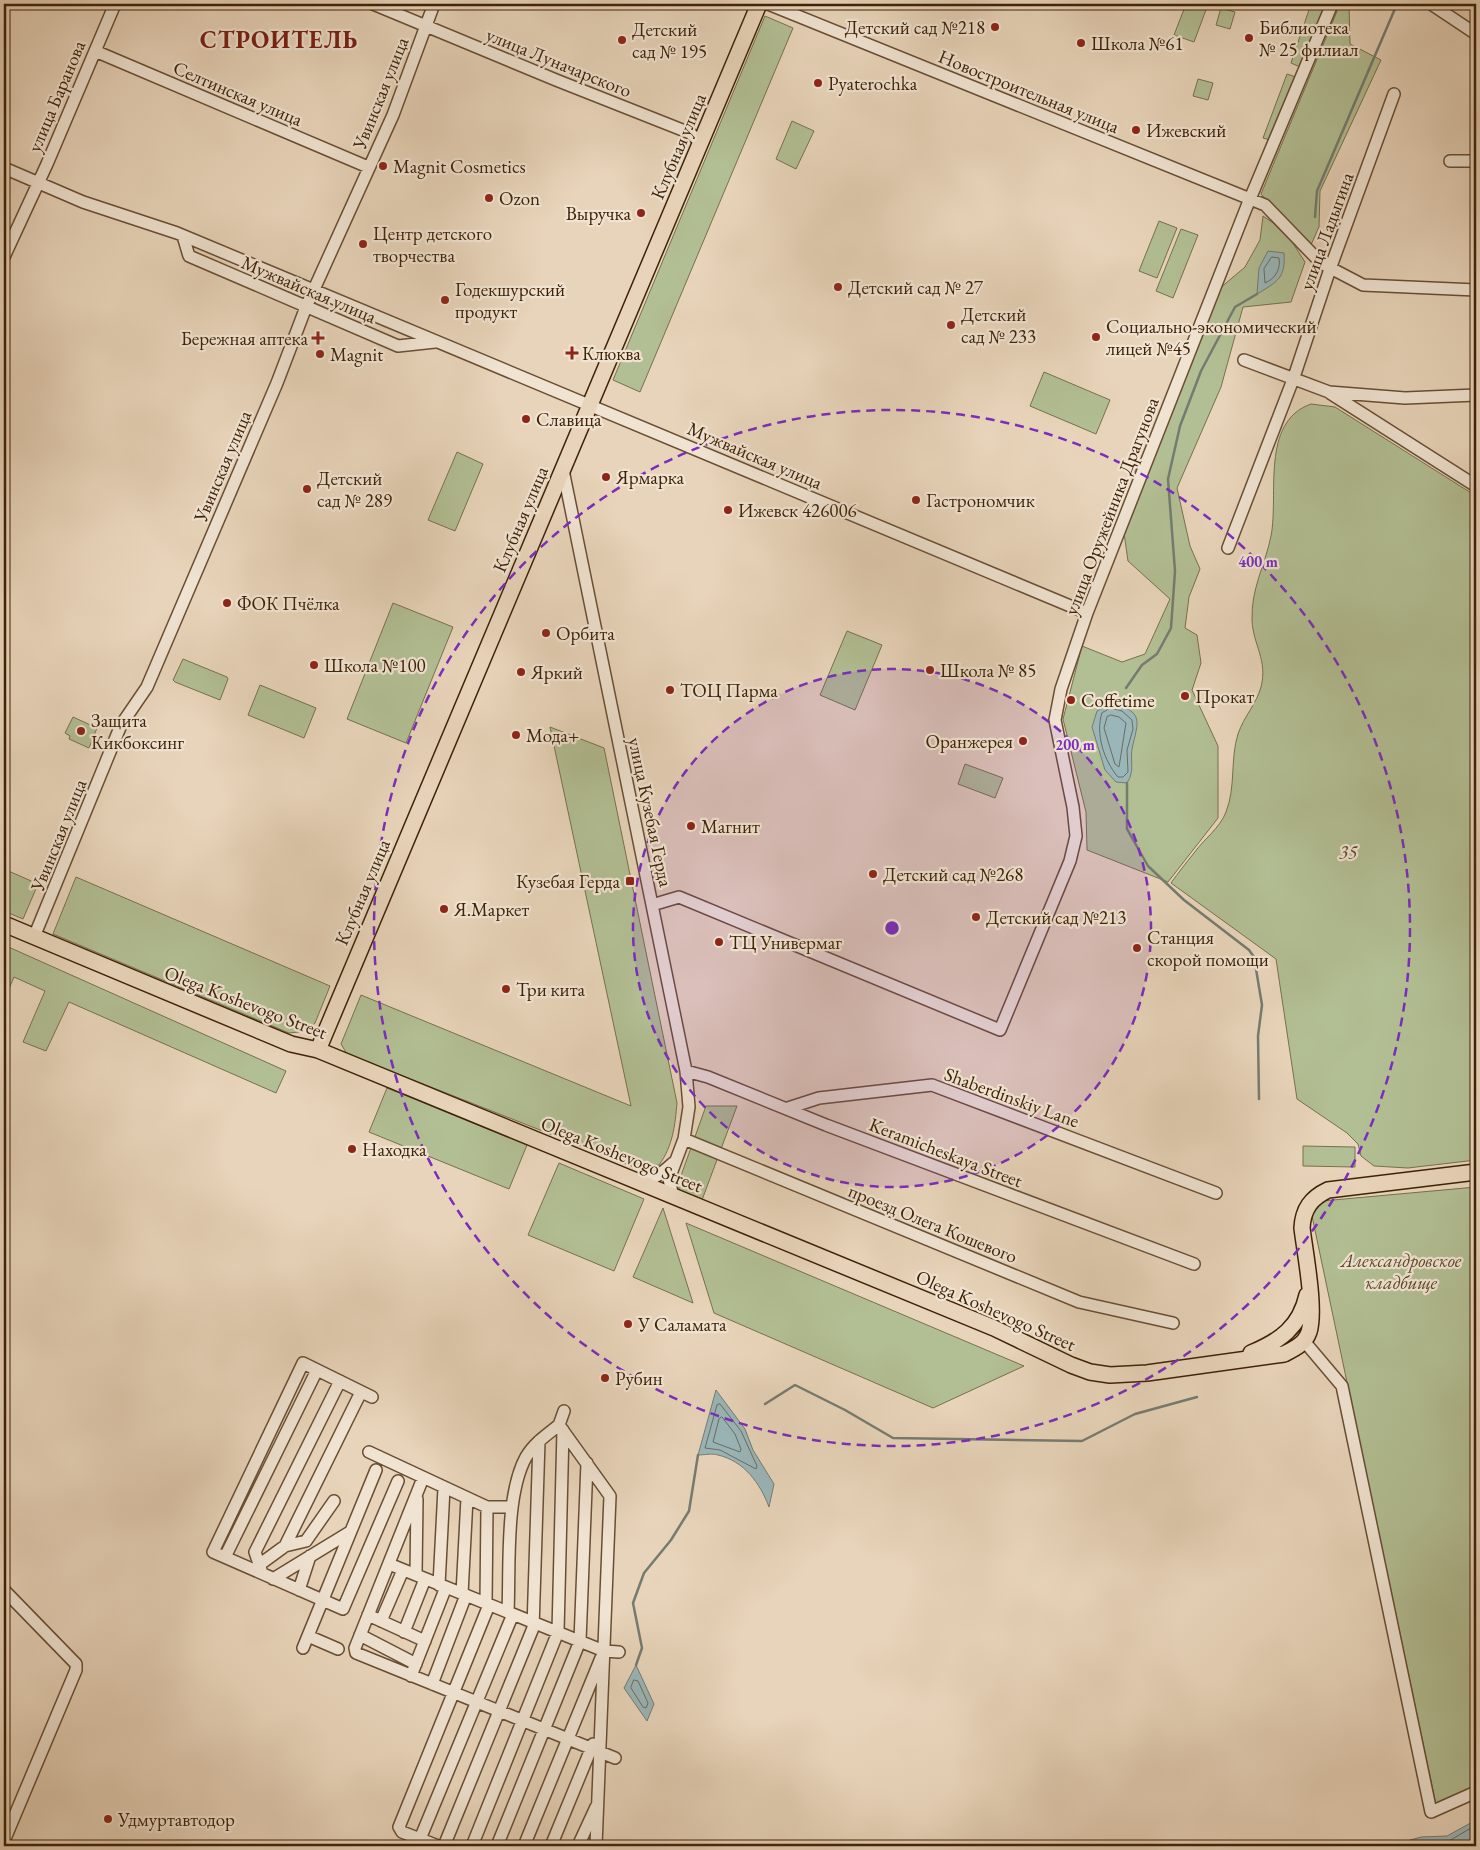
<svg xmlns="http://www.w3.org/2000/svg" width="1480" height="1850" font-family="'EB Garamond',serif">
<rect width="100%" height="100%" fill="#e8d4ba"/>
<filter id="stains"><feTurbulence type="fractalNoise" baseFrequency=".004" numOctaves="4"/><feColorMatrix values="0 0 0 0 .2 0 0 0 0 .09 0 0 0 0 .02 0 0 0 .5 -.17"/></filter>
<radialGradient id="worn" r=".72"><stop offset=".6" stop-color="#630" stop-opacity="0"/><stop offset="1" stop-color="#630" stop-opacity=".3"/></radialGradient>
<path fill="#b2be93" stroke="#78704d" d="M1186,4H1199L1207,7L1194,42L1174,35Z
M1311,4H1325L1300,67L1291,63Z
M1340,4H1349L1350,44L1381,60L1320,191L1319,227L1310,247L1261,194Z
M1221,8L1235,12L1230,29L1216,25Z
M765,16L793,28L640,392L613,380Z
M1287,74L1296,77L1270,140L1263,138Z
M1198,79L1213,83L1208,100L1193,96Z
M792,121L814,131L796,169L776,159Z
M1263,216L1285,231L1305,262L1291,302L1243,307L1221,387L1177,488L1190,546L1200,569L1189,597L1185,628L1197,635L1201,663L1192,690L1218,746V818L1168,882L1087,850L1086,812L1063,719L1082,646L1122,662L1145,654L1170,599L1128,561L1124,533L1142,479L1171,416L1219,289L1245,267L1260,240Z
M1159,221L1177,228L1157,278L1139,271Z
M1181,229L1198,235L1173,298L1156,291Z
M1044,372L1110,400L1096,434L1030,406Z
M1311,404L1335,407L1476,496V1160L1408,1168L1374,1166L1361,1156L1358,1144L1347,1133L1297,1099L1276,959L1171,883C1178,873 1186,863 1194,853C1204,839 1220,828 1226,812C1236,787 1230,759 1238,734C1244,716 1256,705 1261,687C1268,660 1253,645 1252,620C1251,588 1265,566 1271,536C1279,495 1260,422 1311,404Z
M457,452L483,464L455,531L428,520Z
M393,603L453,627L406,743L347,719Z
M847,631L882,645L855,710L820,695Z
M183,659L227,677L228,679L220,700L175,682L173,680Z
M260,685L316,708L304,738L248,715Z
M73,717L97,728L89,748L69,739L70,736L65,733Z
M550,727L604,748L677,1103C675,1125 673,1146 659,1165L634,1167L347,1054L341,1044L361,995L631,1106Z
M965,764L1003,778L995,798L958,784Z
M4,869L38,884L23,919L4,911Z
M76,877L330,986L315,1023L308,1031L289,1033L53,934Z
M4,945L286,1071L276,1093L69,1002L46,1051L23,1042L45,991L14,977L4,1000Z
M387,1088L527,1145L509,1189L369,1132Z
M706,1106H737L702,1200L680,1192L678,1184Z
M1303,1146L1355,1147V1167L1303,1166Z
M559,1163L644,1199L614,1271L528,1235Z
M1476,1187V1791L1436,1805L1312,1216L1322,1201Z
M663,1208L693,1303L633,1277Z
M686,1223L1024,1366L933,1408L714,1313Z"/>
<path fill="#9ab6b9" stroke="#767b72" d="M1268,251L1284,253C1286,278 1277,282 1257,294L1259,268Z
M1111,703C1145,712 1138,721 1132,749C1130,762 1135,771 1127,783L1116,782L1105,770L1092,727L1097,711Z
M716,1390L745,1429L753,1450L774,1484L769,1507C760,1483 744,1461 718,1455C712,1453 704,1455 698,1455Z
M636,1665L654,1704L647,1721L624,1688Z
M1476,1820V1846H1389L1421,1837L1447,1836Z"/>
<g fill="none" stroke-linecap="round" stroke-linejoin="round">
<path stroke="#6c6c60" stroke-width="1" d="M1272,257L1279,258C1281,269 1275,279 1265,283L1264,269Z
M1111,708L1122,711L1132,720L1133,729L1127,750L1128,772L1123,777H1118C1104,761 1095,733 1102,713Z
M1111,715L1119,717L1126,723L1119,767L1115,764L1104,728L1107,717Z
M720,1404L741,1431L757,1466L756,1469L720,1450L705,1448L717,1405Z
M722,1417L735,1434L741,1449L740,1452L713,1442L719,1419Z
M634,1680L638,1681L648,1703L646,1708L643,1707L631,1688Z
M1402,1846L1421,1842L1449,1841L1476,1825"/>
<path stroke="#767b72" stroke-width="2.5" d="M1315,217L1317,191L1397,4
M1126,688L1142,665L1157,654L1171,628L1175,571L1168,479L1180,426L1201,371L1235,307L1257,294
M1127,783V829L1148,866L1184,900L1249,950L1254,957L1262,1005L1258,1036L1259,1099
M1244,961L1254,957
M765,1404L795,1385L845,1410L893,1438L1082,1441L1135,1414L1197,1397
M636,1665L642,1648L633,1603L644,1573L671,1540L689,1511L698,1455"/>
<g stroke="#694e34" stroke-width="14">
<path id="minor" d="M373,4L556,80L690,133L701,143
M768,4L1265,205L1321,263L1363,285L1476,290
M1431,4L1476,34
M95,51L368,167
M1450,161H1476
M4,168L83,202L177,233L1087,613
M183,236L189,256L398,346L435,342
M4,257L47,164L115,4
M1244,360L1329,392L1405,398L1476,395
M1330,393L1476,486
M563,470L686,1071L689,1107L684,1139L669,1179L673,1197
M1228,548L1294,377L1330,269L1394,94
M652,905L679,897L1000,1030L1070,861L1076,836L1073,807L1055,720L1061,689L1087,613L1247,206L1332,4
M34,937L121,725L147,687L277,383L306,307L393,115L434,4
M686,1071L708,1077L826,1125L1194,1264
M788,1108L819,1098L932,1085L1216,1193
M684,1139L1079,1302L1173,1323
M638,1181C653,1181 662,1173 673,1163
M1304,1341L1342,1386L1431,1812L1476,1792
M372,1397L303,1363L213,1552L343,1609L398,1481
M564,1411L559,1425L610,1496L596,1846
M369,1452L487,1507H512
M423,1478L355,1648L356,1653L615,1758
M285,1546L306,1541L334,1501
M225,1557L317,1370
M389,1564L604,1651L619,1652
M259,1565L285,1546L361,1392
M262,1573L255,1552L340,1381
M416,1575L417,1499
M273,1579L350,1532
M439,1585L444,1488
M4,1590L76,1664V1670L4,1841
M299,1590L310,1556
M462,1594L467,1498
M486,1603L487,1507
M508,1612C510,1568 505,1495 526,1457C534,1443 548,1434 559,1425
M368,1615L425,1641
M381,1621L403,1570
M404,1632L425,1579
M360,1635L416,1664
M308,1636L338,1649
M303,1648L376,1470
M411,1676L446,1587
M432,1684L466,1595
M420,1839L513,1614
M438,1846L402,1832L399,1827L489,1605
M444,1846L533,1628L539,1441
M472,1846L558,1632L563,1430
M497,1846L580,1641L587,1463
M524,1846L601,1658
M551,1846L593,1744
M578,1846L596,1807"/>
</g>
<g stroke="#3f2207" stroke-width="18">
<path id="major" d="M4,924L291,1044L318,1050L994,1328L1071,1365L1090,1372L1110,1375L1147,1373L1284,1354C1294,1349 1305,1344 1309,1332C1316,1309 1305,1253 1302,1228C1303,1209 1311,1198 1328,1190L1476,1172
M318,1050L759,4
M1251,1353C1280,1341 1300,1327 1307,1295"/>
</g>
<use href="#minor" stroke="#f0e3d2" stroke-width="11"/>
<use href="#major" stroke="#e8d4ba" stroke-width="15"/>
</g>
<circle cx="892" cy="928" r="259" fill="#7b2cbf" fill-opacity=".12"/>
<g fill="none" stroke="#7b2cbf" stroke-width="2.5" stroke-dasharray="9 6">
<circle cx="892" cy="928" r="259"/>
<circle cx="892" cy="928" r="518"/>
</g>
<g fill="#8f2418" stroke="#f0e3d2" stroke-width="2">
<circle cx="995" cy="27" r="5"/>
<circle cx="1249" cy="38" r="5"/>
<circle cx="622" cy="40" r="5"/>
<circle cx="1081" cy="43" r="5"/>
<circle cx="818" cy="83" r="5"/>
<circle cx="1136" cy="130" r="5"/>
<circle cx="383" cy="166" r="5"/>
<circle cx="489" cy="198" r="5"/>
<circle cx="641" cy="213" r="5"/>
<circle cx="363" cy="244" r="5"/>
<circle cx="838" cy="287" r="5"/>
<circle cx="445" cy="300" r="5"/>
<circle cx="951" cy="325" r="5"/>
<circle cx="1096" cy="337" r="5"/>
<path d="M315.5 330.5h5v5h5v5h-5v5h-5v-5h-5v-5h5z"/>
<path d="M569.5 345.5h5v5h5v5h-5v5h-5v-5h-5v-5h5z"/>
<circle cx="320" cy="354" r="5"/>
<circle cx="526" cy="419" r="5"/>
<circle cx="606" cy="477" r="5"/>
<circle cx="307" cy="489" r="5"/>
<circle cx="916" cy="500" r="5"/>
<circle cx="728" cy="510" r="5"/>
<circle cx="227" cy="603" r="5"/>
<circle cx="546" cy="633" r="5"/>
<circle cx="314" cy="665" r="5"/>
<circle cx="930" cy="670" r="5"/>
<circle cx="521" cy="672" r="5"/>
<circle cx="670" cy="690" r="5"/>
<circle cx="1185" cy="696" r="5"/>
<circle cx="1071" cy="700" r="5"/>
<circle cx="81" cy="731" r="5"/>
<circle cx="516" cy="735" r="5"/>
<circle cx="1023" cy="741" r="5"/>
<circle cx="691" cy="826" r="5"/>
<circle cx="873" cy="874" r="5"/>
<rect x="625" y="876" width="10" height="10" rx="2.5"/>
<circle cx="444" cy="909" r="5"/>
<circle cx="976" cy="917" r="5"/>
<circle cx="719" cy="942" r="5"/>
<circle cx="1137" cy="948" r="5"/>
<circle cx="506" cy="989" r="5"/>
<circle cx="352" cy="1149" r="5"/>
<circle cx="628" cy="1324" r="5"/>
<circle cx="605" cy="1378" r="5"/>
<circle cx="108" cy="1819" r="5"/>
</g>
<g text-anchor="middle" stroke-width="4.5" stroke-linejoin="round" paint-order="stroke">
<g font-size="19" fill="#3f2207" stroke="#f0e3d2" text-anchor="start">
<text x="985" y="34" text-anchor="end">Детский сад №218</text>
<text x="1259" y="34">Библиотека<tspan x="1259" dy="22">№ 25 филиал</tspan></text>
<text x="632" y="36">Детский<tspan x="632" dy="22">сад № 195</tspan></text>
<text x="1091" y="50">Школа №61</text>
<text x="828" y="90">Pyaterochka</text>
<text x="1146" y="137">Ижевский</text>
<text x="393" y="173">Magnit Cosmetics</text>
<text x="499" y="205">Ozon</text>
<text x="631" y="220" text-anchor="end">Выручка</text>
<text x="373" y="240">Центр детского<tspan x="373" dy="22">творчества</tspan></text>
<text x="848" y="294">Детский сад № 27</text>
<text x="455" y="296">Годекшурский<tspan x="455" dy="22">продукт</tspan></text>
<text x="961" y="321">Детский<tspan x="961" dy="22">сад № 233</tspan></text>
<text x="1106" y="333">Социально-экономический<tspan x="1106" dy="22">лицей №45</tspan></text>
<text x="308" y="345" text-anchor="end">Бережная аптека</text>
<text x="582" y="360">Клюква</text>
<text x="330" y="361">Magnit</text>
<text x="536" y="426">Славица</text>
<text x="616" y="484">Ярмарка</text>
<text x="317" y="485">Детский<tspan x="317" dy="22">сад № 289</tspan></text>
<text x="926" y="507">Гастрономчик</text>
<text x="738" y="517">Ижевск 426006</text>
<text x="237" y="610">ФОК Пчёлка</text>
<text x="556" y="640">Орбита</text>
<text x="324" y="672">Школа №100</text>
<text x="940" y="677">Школа № 85</text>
<text x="531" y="679">Яркий</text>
<text x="680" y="697">ТОЦ Парма</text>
<text x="1195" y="703">Прокат</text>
<text x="1081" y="707">Coffetime</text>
<text x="91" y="727">Защита<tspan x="91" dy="22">Кикбоксинг</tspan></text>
<text x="526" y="742">Мода+</text>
<text x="1013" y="748" text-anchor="end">Оранжерея</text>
<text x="701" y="833">Магнит</text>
<text x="883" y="881">Детский сад №268</text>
<text x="620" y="888" text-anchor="end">Кузебая Герда</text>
<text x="454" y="916">Я.Маркет</text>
<text x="986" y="924">Детский сад №213</text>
<text x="1147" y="944">Станция<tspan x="1147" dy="22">скорой помощи</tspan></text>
<text x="729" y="949">ТЦ Универмаг</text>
<text x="516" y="996">Три кита</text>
<text x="362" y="1156">Находка</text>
<text x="638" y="1331">У Саламата</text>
<text x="615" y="1385">Рубин</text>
<text x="118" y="1826">Удмуртавтодор</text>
</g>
<g font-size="19" fill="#3f2207" stroke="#f0e3d2">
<text transform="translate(559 62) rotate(22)" y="7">улица Луначарского</text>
<text transform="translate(1029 91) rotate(22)" y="7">Новостроительная улица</text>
<text transform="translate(238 93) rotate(23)" y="7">Селтинская улица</text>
<text transform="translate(380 93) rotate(-68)" y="7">Увинская улица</text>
<text transform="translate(56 96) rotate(-67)" y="7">улица Баранова</text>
<text transform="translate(678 146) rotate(-67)" y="7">Клубная улица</text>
<text transform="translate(1326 231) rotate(-70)" y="7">улица Ладыгина</text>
<text transform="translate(309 289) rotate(23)" y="7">Мужвайская улица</text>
<text transform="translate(755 455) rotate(23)" y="7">Мужвайская улица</text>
<text transform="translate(222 466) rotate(-67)" y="7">Увинская улица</text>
<text transform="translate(1111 506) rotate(-69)" y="7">улица Оружейника Драгунова</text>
<text transform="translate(520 519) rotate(-67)" y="7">Клубная улица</text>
<text transform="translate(651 812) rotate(78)" y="7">улица Кузебая Герда</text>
<text transform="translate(58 835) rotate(-68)" y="7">Увинская улица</text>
<text transform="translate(362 892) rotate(-67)" y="7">Клубная улица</text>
<text transform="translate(246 1002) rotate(21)" y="7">Olega Koshevogo Street</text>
<text transform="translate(1012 1097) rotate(20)" y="7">Shaberdinskiy Lane</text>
<text transform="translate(946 1152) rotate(21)" y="7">Keramicheskaya Street</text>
<text transform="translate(622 1154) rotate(22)" y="7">Olega Koshevogo Street</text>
<text transform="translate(933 1223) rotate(22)" y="7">проезд Олега Кошевого</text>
<text transform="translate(996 1310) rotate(24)" y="7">Olega Koshevogo Street</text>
</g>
<g font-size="19" font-style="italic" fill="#5c492a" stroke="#f0e3d2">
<text x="1348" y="859">35</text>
<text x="1401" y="1267">Александровское<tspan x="1401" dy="22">кладбище</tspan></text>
</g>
<g font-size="24" font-weight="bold" letter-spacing="1" fill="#7a1f14" stroke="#f0e3d2">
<text x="279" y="48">СТРОИТЕЛЬ</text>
</g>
</g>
<circle cx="892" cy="928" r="8" fill="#7b2cbf" stroke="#f0e3d2" stroke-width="2.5"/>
<g font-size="15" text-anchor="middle" font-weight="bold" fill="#7b2cbf" stroke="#f0e3d2" stroke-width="4.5" stroke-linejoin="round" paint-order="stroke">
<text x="1258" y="567">400 m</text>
<text x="1075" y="750">200 m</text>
</g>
<rect width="1480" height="1850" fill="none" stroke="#e8d4ba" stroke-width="20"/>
<rect x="5" y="5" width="1470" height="1840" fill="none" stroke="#3f2207" stroke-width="2.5"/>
<rect x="10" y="10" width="1460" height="1830" fill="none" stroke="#3f2207"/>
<rect width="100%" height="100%" filter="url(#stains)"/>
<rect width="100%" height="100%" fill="url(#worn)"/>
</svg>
